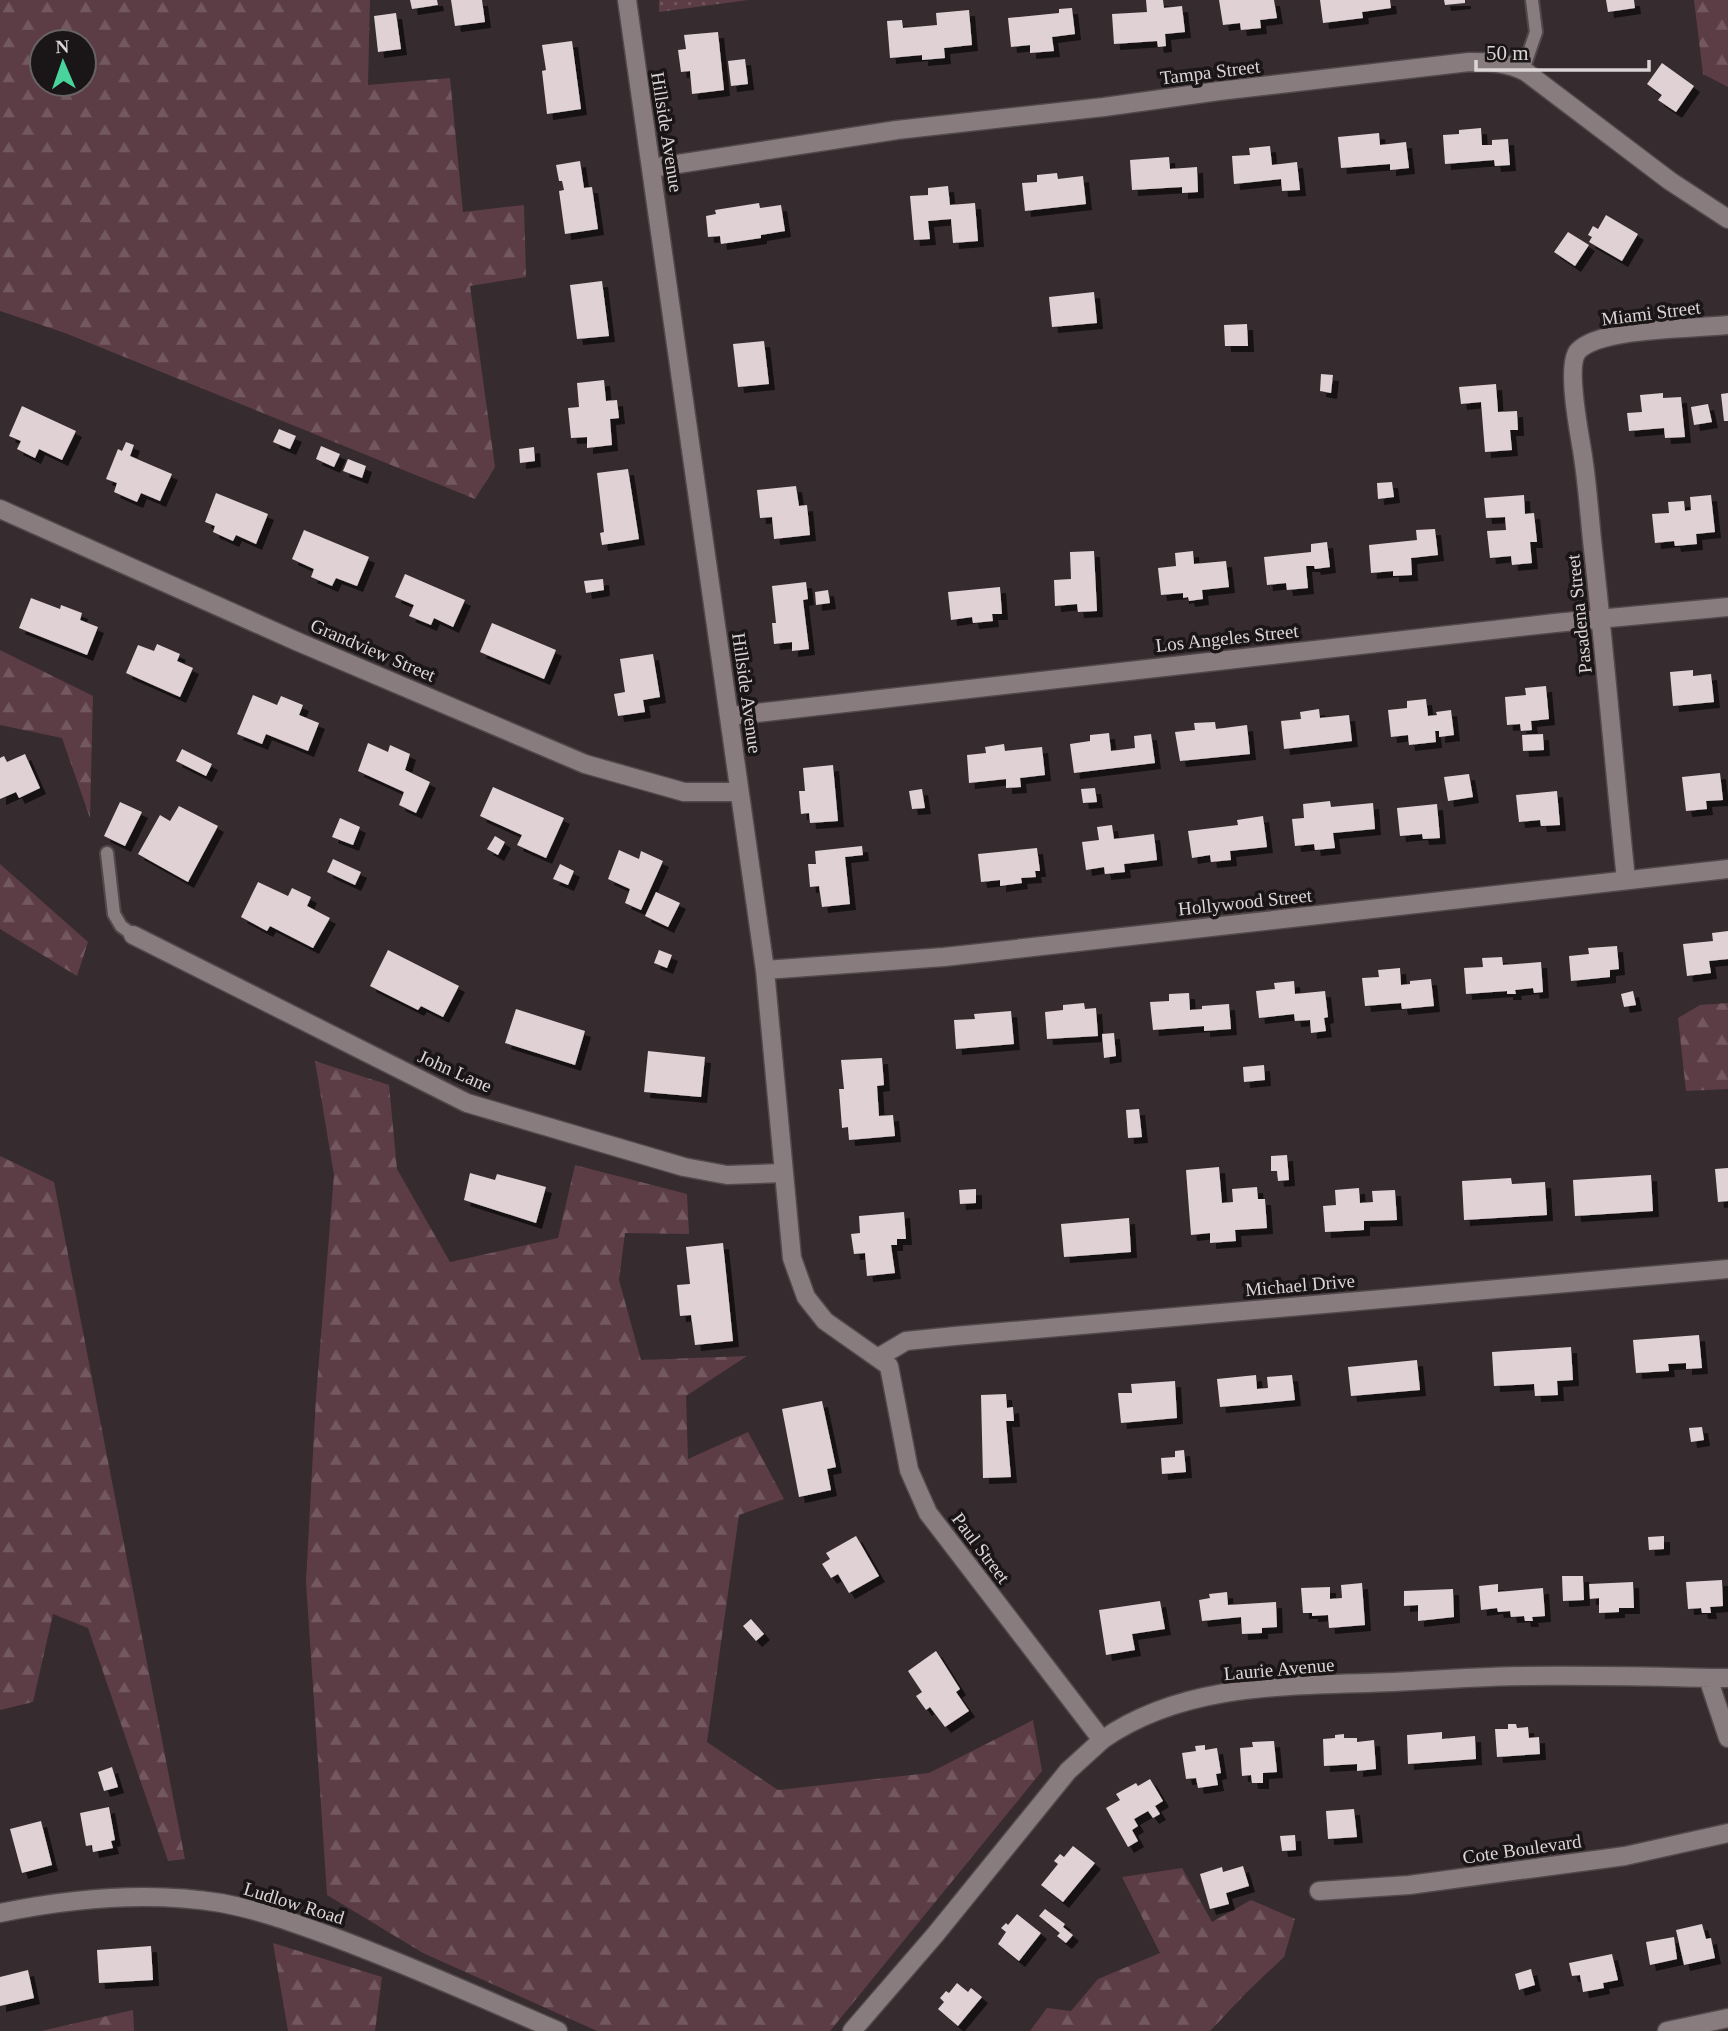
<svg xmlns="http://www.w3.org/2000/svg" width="1728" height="2031" font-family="'Times New Roman',serif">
	<defs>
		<pattern id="grass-dots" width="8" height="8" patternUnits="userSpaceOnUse" patternTransform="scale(1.75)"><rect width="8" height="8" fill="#5c3d46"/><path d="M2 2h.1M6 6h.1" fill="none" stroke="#735860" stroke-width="1.8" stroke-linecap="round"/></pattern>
		<pattern id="forest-firs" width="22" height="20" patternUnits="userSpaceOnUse" patternTransform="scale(1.75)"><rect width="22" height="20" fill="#5c3d46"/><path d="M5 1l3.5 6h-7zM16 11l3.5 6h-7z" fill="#735860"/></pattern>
		<filter id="shadow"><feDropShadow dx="6" dy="6" stdDeviation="0" flood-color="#0009"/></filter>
	</defs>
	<rect width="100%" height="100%" fill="#362b2e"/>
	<path fill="url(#grass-dots)" d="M659,0h89l-89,12z"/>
	<path fill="url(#forest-firs)" fill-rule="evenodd" d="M0,0h370l-2,85 82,-7 13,134 61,-7 2,72 -56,9 25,181 -20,32 -410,-166 -65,-22zM42,42h42v42h-42z
		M1694,0h34v87l-25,-13z
		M0,650l93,46 -3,122 -28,-80 -62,-13z
		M0,864l88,78 -11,34 -77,-47z
		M1728,1003v86l-42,2 -8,-73 22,-13z
		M315,1061l74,24 8,84 53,93 108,-24 17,-73 112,29 2,40 -64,-1 -6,47 22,80 106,-4 -61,40 2,63 60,-27 36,67 -45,16 -32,227 71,48 151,-17 104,-53 9,51 -212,260h-233l-174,-78 -96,-58 -21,-313 10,-185 18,-222z
		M0,1156l54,26 131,677 -17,2 -80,-233 -35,-14 -20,88 -33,8z
		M1182,1868l30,54 39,-22 44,19 -11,38 -37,35 -37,39h-180l17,-23 24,3 27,-32 62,-26 -38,-76z
		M273,1943l109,34 -7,54h-87z
		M133,2010l1,21h-93z"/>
	<path fill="#e0d1d5" filter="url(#shadow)" d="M410,0h27l1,5 -26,4z
		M451,0h31l3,22 -30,4z
		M1146,0h17l1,8 18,-2 3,26 -20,2 1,12 -8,1 -1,-6 -43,3 -2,-30 35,-2z
		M1219,0h55l3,18 -17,2 1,8 -20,2 -1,-7 -17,2z
		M1320,0h70l1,8 -29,4 1,6 -40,5z
		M1444,0h21v3l-20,2z
		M1606,0h28l1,8 -27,4z
		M1072,8l3,26 -23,3 2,14 -24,2v-8l-19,2 -3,-29 51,-5v-4z
		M969,10l3,35 -28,3 1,10 -23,2v-5l-32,3 -3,-37 15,-1 1,8 34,-3 -1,-12z
		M396,13l5,36 -23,3 -4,-36z
		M718,32l6,58 -32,4 -2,-23 -9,1 -3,-22 8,-1 -2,-14z
		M572,41l9,68 -34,5 -5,-43 4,-1 -4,-25z
		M745,59l3,25 -17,2 -3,-25z
		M1662,63l32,23 -18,26 -18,-12 4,-5 -15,-11z
		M1481,128l1,17h10v-5l16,-1 2,26 -15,1 -1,-6 -49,4 -2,-29 16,-1v-4z
		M1379,133l1,12 26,-3 3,26 -19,2v-6l-49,4 -3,-31z
		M1270,146l2,19 25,-3 3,28 -18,1 -1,-12 -47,5 -2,-28 18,-1 -1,-7z
		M1169,157l1,12 27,-2 1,25 -16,1v-6l-50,3 -2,-30z
		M580,161l4,27 8,-1 6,42 -33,5 -6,-43 5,-1 -2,-9h-3l-3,-16z
		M1057,173l1,6 25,-3 3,28 -61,7 -3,-28 15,-1v-7z
		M948,186l2,19 25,-2 3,38 -25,2 -2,-24 -23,2 2,18 -16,1 -4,-44 18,-1v-7z
		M759,203l1,5 21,-3 4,26 -24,4v3l-40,6 -1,-8 -12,1 -2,-21 10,-2 -1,-4z
		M1606,215l32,19 -16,27 -33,-19 3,-5 -4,-2 5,-9 5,3z
		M1568,232l21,13 -14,21 -21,-14z
		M602,281l7,55 -32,3 -7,-54z
		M1094,292l3,31 -45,4 -3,-30z
		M1247,324l1,22h-23l-1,-21z
		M764,341l5,43 -31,3 -5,-43z
		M1321,374l12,1 -2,18 -11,-2z
		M604,380l2,21 11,-1 2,18 -9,1 2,26 -25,3v-11l-16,1 -3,-30 11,-1 -2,-24z
		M1496,384l2,28 19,-1 1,19h-8l2,20 -27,2 -4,-50 -20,2 -2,-17z
		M1663,393v5l18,-1 4,40 -20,1 -1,-10 -35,3 -2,-18 15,-1 -2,-17z
		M1728,393v28h-4l-3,-27z
		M1708,404l4,18 -18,3 -3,-18z
		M22,406l54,25 -14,29 -23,-11 -4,9 -18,-9 4,-8 -12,-5z
		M279,429l17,7 -6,13 -17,-7z
		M126,442l8,3 -4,11 42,18 -12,27 -19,-8 -4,9 -23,-10 3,-9 -11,-4 12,-30 4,2z
		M321,446l19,8 -6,13 -18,-8z
		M534,447l1,14 -15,2 -1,-14z
		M348,459l18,7 -4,12 -19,-7z
		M628,469l11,70 -37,6 -2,-12 4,-1 -7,-59z
		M1392,482l2,15 -16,2 -1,-16z
		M796,486l3,20 8,-1 3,30 -36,4 -2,-22 -12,1 -3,-28z
		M216,493l52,21 -12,30 -20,-9 -3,6 -20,-9 2,-6 -10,-4z
		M1524,495l1,19 9,-1 3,29h-7l2,21 -20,2 -1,-9 -21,2 -3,-27 19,-1 -1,-13 -19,1 -2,-20z
		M1711,495l4,37 -19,2 1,10 -22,2 -1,-5 -19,2 -3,-29 17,-1 -1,-11 16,-1 1,10 6,-1 -1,-13z
		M1435,529l3,26 -27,3 1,17 -19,1v-5l-22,2 -2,-28 48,-5 -1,-10z
		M304,530l65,27 -12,29 -21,-8 -4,8 -21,-9 3,-8 -22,-10z
		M1327,542l3,25 -15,2 -1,-3h-8l2,22 -21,2 -1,-7 -19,2 -3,-28 47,-5v-8z
		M1094,551l3,60 -19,1 -1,-8 -22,2 -1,-26 17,-1 -1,-27z
		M1193,551l1,13 32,-3 3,26 -27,3 1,9 -14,2 -1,-4 -5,1v-5l-22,2 -3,-27 18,-2 -1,-13z
		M405,574l60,26 -12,27 -19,-9 -3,7 -22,-9 5,-11 -19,-8z
		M603,579l1,11 -18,3 -2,-12z
		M806,582l2,17 -5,1 6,49 -17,2v-9l-18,2 -2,-21h4l-4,-37z
		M1000,587l2,27h-10l1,7 -20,2 -1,-6 -21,3 -3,-28z
		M828,590l2,13 -14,2 -1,-13z
		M31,598l29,11 1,-4 21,8 -2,7 18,7 -11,28 -68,-27z
		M492,623l64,27 -12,29 -64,-27z
		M157,644l23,10 -3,7 16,7 -13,29 -54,-24 12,-28 16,6z
		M653,654l7,43 -17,3 2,12 -27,4 -4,-22 11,-2 -5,-33z
		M1693,670v6l18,-2 3,28 -41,4 -3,-34z
		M1546,686l3,33 -18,2 1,9 -11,1 -1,-7 -13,1 -2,-28 21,-2 -1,-7z
		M253,695l24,10 4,-9 22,9 -4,10 20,8 -11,28 -42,-17 -4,10 -25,-10z
		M1426,699l2,17 9,-1 -1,-3 15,-2 3,25 -15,2v-6h-4l1,11 -27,3 -1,-10 -17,2 -3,-27 19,-2v-7z
		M1319,709l1,9 29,-3 3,26 -68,8 -3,-28 20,-2 -1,-7z
		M1215,722l1,7 31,-4 3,29 -70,7 -5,-29 20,-2 -1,-7z
		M1109,733l2,18 24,-3 -1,-12 17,-2 4,29 -81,10 -4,-29 20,-3v-6z
		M1543,734l1,16 -21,1 -1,-16z
		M368,743l20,9 2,-7 20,9 -5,16 25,12 -14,31 -17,-8 5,-13 -46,-21z
		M1004,744l1,7 37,-4 3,28 -25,3 1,9 -15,1v-9l-37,4 -2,-28 19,-2 -1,-6z
		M182,749l30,15 -6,12 -30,-15z
		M25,754l15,34 -21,10 -3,-6 -16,7v-41l4,-2 3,6z
		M833,765l5,56 -28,2 -1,-10 -8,1 -2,-23h6l-2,-23z
		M1720,773l3,27 -17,1 1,8 -21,2 -4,-34z
		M1469,774l4,23 -25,4 -4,-24z
		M493,787l71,31 -18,40 -29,-13 5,-10 -42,-19z
		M1095,788l2,14 -14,1 -2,-14z
		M922,789l3,19 -13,1 -3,-18z
		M1557,791l3,34 -19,1 -1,-6 -21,2 -3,-27z
		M1330,801l1,6 42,-4 2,26 -42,4 2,15 -20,2 -1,-6 -19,2 -3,-27 12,-1 -1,-14z
		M120,802l22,10 -17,34 -21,-10z
		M1437,804l3,34 -17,1 -1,-5 -22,2 -3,-28z
		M179,806l39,20 -30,56 -50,-28 22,-39 10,6z
		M1263,816l4,31 -37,4 1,9 -20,2 -1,-7 -18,3 -4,-27 50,-6 -1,-5z
		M340,818l20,9 -7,18 -21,-8z
		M1112,825l2,14 40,-5 3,26 -33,4 1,8 -20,2 -1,-7 -18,3 -4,-28 17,-2 -2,-13z
		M495,836l10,6 -7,13 -11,-6z
		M862,846l1,9 -18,2 5,47 -28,3 -3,-21 -9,1 -2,-23h8l-1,-13z
		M1037,848l3,23h-5l1,6 -15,1 1,5 -22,3v-6l-19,2 -3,-28z
		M619,850l20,9 2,-8 22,10 -22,49 -16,-7 5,-14 -22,-10z
		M333,859l28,13 -6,13 -28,-13z
		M560,864l14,7 -6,14 -15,-6z
		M258,882l30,14 4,-8 19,9 -4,9 23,12 -17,30 -43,-22 -3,5 -26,-14z
		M656,892l24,11 -12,24 -23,-11z
		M1728,931v28l-19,2 2,12 -24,3 -4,-32 30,-3 -1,-8z
		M1617,946l2,23 -9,1v7l-39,4 -2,-25 20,-2 -1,-6z
		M388,950l71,36 -16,31 -22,-11 -3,4 -48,-24z
		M659,950l13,5 -5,13 -13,-5z
		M1502,957l1,8 38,-3 2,30 -9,1 -1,-5 -18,2 1,4h-9v-3l-41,3 -2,-26 19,-1 -1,-9z
		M1400,968l1,17 9,-1v-3l21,-2 3,27 -32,3 -1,-6 -36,3 -3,-28 17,-1 -1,-7z
		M1294,981l1,13 30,-3 3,26 -4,1 2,13 -15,2 -1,-13 -15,1 -1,-7 -35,4 -3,-27 19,-2 -1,-6z
		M1633,991l3,14 -12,2 -3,-13z
		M1189,993l1,17 12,-1v-3l27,-2 2,25 -27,2v-5l-51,4 -3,-28 19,-1v-7z
		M1084,1003l1,6 11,-1 2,28 -51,3 -2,-27 18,-2v-5z
		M516,1009l69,22 -10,34 -70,-22z
		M1011,1011l3,33 -58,5 -2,-29 21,-1 -1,-5z
		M1114,1033l2,23 -12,2 -2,-24z
		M648,1051l57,6 -4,40 -57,-5z
		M882,1058l2,27 -7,1 2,30 14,-1 2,21 -46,4 -1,-13 -6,1 -3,-39h5l-3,-29z
		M1264,1065l1,15 -21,2 -1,-15z
		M1139,1109l3,28 -14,1 -2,-28z
		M1287,1155l2,25 -11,1 -1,-10h-6v-15z
		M1219,1167l3,36 11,-1 -1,-13 25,-2 1,12h7l2,29 -32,2 1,11 -26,2v-10l-19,2 -5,-65z
		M1728,1168v33l-10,1 -3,-33z
		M470,1173l25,7 2,-6 49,13 -10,36 -72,-23z
		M1651,1175l2,36 -78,5 -2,-36z
		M1511,1178l1,6 33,-2 2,33 -83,5 -2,-39z
		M1359,1188l1,15 13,-1 -1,-11 23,-1 2,30 -33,1v9l-39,2 -2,-26 13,-1 -1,-15z
		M976,1189v14l-16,1 -1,-14z
		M904,1212l2,27h-9v6h-6l4,28 -28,3 -2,-23 -11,1 -3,-20 9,-1 -1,-17z
		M1129,1218l2,34 -67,5 -3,-33z
		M723,1243l10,98 -38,4 -4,-30 -11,1 -3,-31 13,-1 -4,-37z
		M1699,1335l3,33 -16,1v-6l-18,1 1,7 -33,2 -3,-33z
		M1571,1347l2,33 -16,1 1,14 -23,1 -1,-12 -40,2 -2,-34z
		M1417,1360l3,30 -69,6 -3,-29z
		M1256,1375l1,14 11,-1 -1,-11 25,-2 3,25 -75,7 -3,-28z
		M1175,1381l2,37 -56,5 -3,-30h14l-1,-9z
		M1006,1394l1,14 6,-1 1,14h-8l5,56 -28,1 -2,-83z
		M822,1401l14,66 -9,2 4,21 -32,7 -17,-88z
		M1702,1427l2,13 -13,2 -2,-14z
		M1184,1450l2,22 -24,2 -1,-16 14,-1v-6z
		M856,1536l23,40 -30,17 -11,-19 -7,4 -9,-14 8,-5 -4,-6z
		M1664,1536v13l-15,1 -1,-13z
		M1562,1576h21l1,24 -21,1z
		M1722,1580l1,26 -13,1 1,6h-9l-1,-5 -13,1 -2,-27z
		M1633,1582l1,26h-15v4l-20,1v-15l-9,1 -1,-15z
		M1362,1583l3,42 -36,3 -1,-13 -16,1v-3h-9l-2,-25 29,-1v12l12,-1 -1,-13z
		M1498,1584v8l45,-4 2,28 -13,1 1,4h-8l-1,-5 -13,1 -1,-6 -12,1 -1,-4 -16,2 -2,-24z
		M1453,1589l1,28 -36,4v-16l-14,1v-15z
		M1227,1592l1,13 48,-3 1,25 -15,1v5l-20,1 -1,-17 -39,4 -3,-21 11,-2 -1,-4z
		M1160,1601l5,28 -33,5 3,16 -29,5 -7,-45z
		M751,1619l13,15 -8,7 -13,-15z
		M936,1651l24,38 -4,3 13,19 -24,16 -15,-20 -4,3 -10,-14 6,-4 -14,-21z
		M1508,1724h8l1,4 11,-1 1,11 10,-1 1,17 -43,3 -2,-28h13z
		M1442,1732v7l33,-3 1,23 -68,5 -1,-29z
		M1344,1734v4h13v4l17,-2 2,29 -19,2v-7l-33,2 -1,-27 12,-1v-3z
		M1274,1741l3,31 -14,1v10h-11l-1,-8 -9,1 -2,-28 13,-1 -1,-5z
		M1205,1745v5l12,-2 4,25 -5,1 2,11 -20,3 -2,-10 -10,1 -4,-26 14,-2 -1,-5z
		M112,1767l6,20 -14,4 -6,-19z
		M1150,1779l13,22 -8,5 5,8 -7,4 -5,-7 -14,8 4,7 -6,4 6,11 -10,6 -22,-39 14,-8 -4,-6 20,-11 2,3z
		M109,1807l6,33 -4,1 2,7 -20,4 -1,-7 -6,1 -6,-33z
		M1354,1809l3,28 -29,2 -2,-28z
		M41,1821l11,44 -30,8 -12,-44z
		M1295,1835l1,15 -14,1 -2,-15z
		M1073,1846l22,17 -32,39 -22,-17 17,-21 -4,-3 6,-7 4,3z
		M1243,1866l6,20 -23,7 3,11 -19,5 -10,-35 22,-7 1,5z
		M1045,1909l20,15 -2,3 10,8 -7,8 -9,-7 3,-3 -21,-17z
		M1017,1914l24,19 -22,28 -21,-17 8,-12 -5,-4 5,-5 2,2z
		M1702,1924l4,15 5,-1 4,20 -31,7 -8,-35z
		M1674,1937l3,22 -27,6 -4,-23z
		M151,1946l2,34 -54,3 -2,-33z
		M1612,1954l6,26 -15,3 1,5 -21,4 -3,-17 -8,1 -3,-13z
		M1531,1969l4,16 -16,5 -4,-16z
		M28,1970l6,28 -34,8v-29z
		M957,1983l11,9 3,-4 11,9 -24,29 -20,-17 6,-7 -4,-4 6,-7 3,2z"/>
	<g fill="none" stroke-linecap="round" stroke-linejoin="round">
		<defs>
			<path id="service" d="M1523,70l13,-38 -4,-32
				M107,853l7,61 7,12 12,9"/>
			<path id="minor" d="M652,168l245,-38 207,-23 115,-16 250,-29c21,0 38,0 57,10l144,109 58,38
				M0,509l296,132 289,123 99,28h55
				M730,716l825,-93 173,-16
				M1626,879c-12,-113 -21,-226 -34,-339 -3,-30 -5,-60 -10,-90 -3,-18 -16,-85 -4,-99 22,-24 116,-22 150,-26
				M133,935l334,168 217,64 43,8 56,-2
				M879,1357l27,-16 49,-5 773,-67
				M1708,1678l20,60
				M1102,1740c84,-59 193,-54 292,-58 44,-2 88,-6 132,-6 67,-1 135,1 202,2
				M1319,1891l90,-6 216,-29 103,-23
				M1667,2031l61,-13"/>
			<path id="tertiary" d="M627,0l138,970 27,288 14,39 19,24 64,45 20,104 19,43 174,227 -34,31 -133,164 -83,96
				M765,970l179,-13 784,-88
				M0,1913c73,-15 148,-22 221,-10 39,7 76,21 112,34 76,28 151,62 225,94"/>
		</defs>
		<use href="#service" stroke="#52494c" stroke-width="16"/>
		<use href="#minor" stroke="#52494c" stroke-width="21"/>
		<use href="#tertiary" stroke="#52494c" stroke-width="21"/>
		<use href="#service" stroke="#897c7f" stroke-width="12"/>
		<use href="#minor" stroke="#897c7f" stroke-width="18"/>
		<use href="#tertiary" stroke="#897c7f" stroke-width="18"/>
	</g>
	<g text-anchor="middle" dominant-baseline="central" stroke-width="7" stroke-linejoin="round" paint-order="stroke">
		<g font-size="19" fill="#dcd5d6" stroke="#1a1516">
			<text transform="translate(1210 72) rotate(-7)">Tampa Street</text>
			<text transform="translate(667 132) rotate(81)">Hillside Avenue</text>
			<text transform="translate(1651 313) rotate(-7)">Miami Street</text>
			<text transform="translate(1579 614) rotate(-96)">Pasadena Street</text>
			<text transform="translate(1227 638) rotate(-6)">Los Angeles Street</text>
			<text transform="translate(373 650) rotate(23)">Grandview Street</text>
			<text transform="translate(747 693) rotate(82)">Hillside Avenue</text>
			<text transform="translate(1245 902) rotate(-6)">Hollywood Street</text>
			<text transform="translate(455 1071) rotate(24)">John Lane</text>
			<text transform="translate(1300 1285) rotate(-5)">Michael Drive</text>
			<text transform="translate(981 1548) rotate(53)">Paul Street</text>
			<text transform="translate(1279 1669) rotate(-5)">Laurie Avenue</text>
			<text transform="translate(1522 1849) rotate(-8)">Cote Boulevard</text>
			<text transform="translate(294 1903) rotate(17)">Ludlow Road</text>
		</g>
	</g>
	<g transform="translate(63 63) rotate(358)"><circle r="33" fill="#1a1516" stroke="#686263" stroke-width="2"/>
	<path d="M0-5L12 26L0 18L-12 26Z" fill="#49d49d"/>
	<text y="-10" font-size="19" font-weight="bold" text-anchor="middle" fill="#dcd5d6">N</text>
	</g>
	<path d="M1476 60v10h173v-10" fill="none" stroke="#dcd5d6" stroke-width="3.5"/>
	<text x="1486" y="60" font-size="21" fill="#dcd5d6" stroke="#1a1516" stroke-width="5" paint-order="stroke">50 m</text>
</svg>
